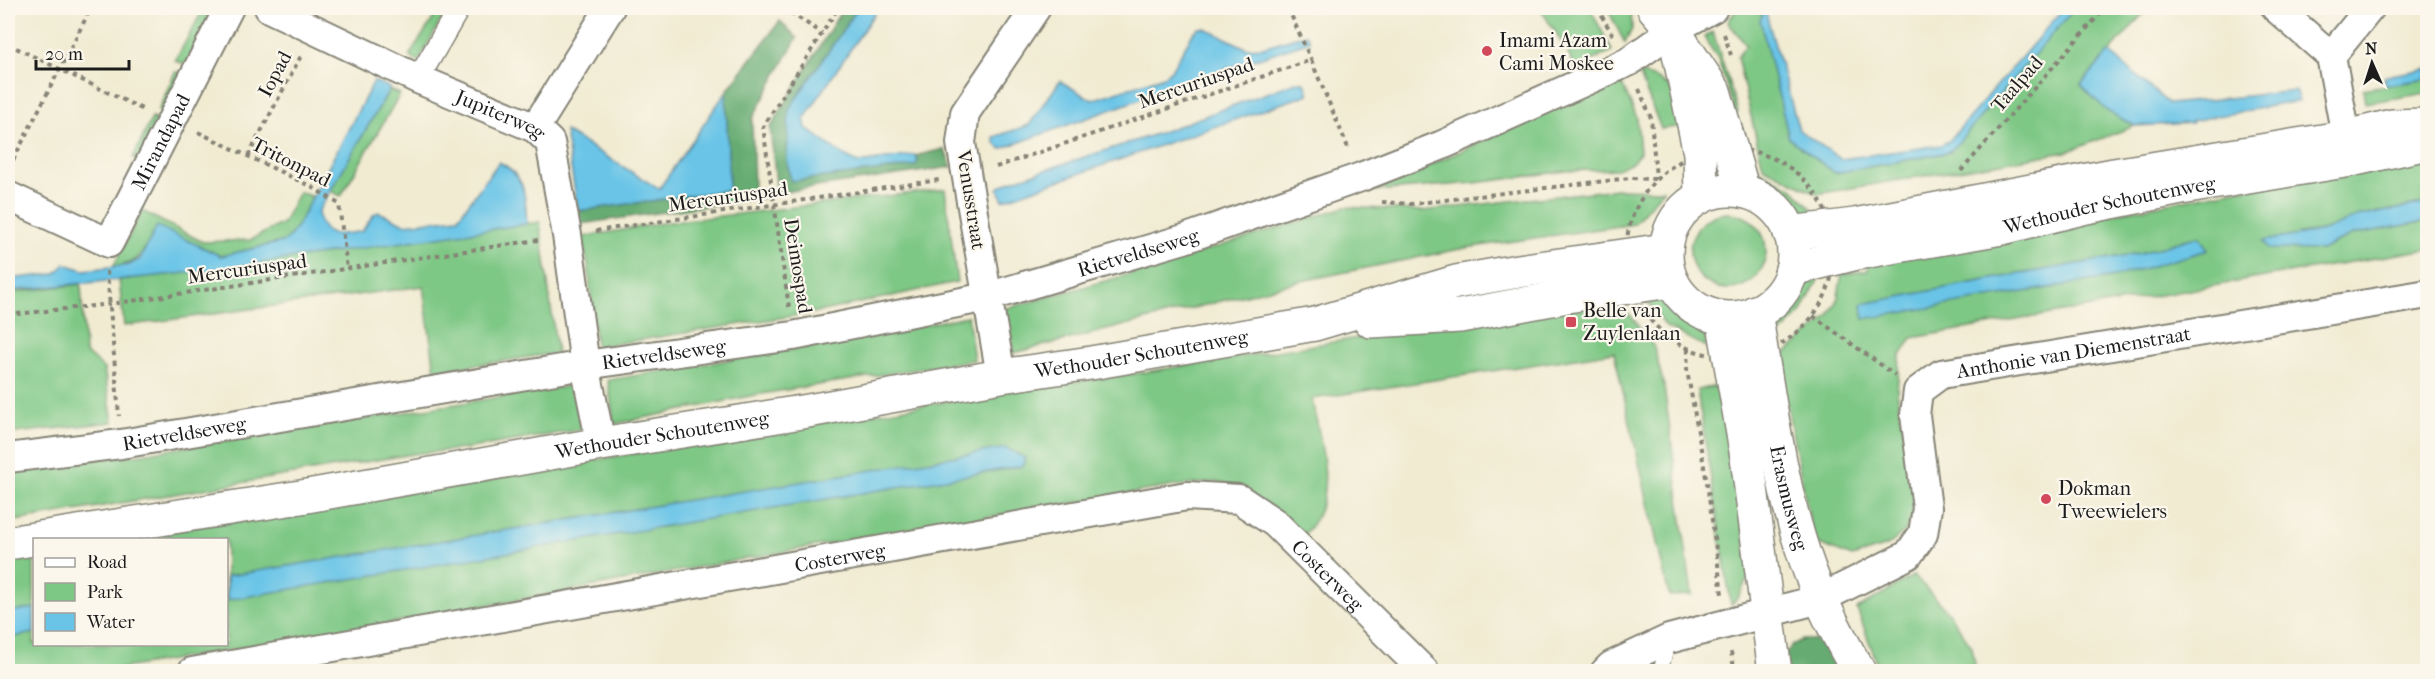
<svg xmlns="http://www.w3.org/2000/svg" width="2435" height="679" font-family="'IM FELL French Canon',serif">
	<rect width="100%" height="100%" fill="#fbf7ec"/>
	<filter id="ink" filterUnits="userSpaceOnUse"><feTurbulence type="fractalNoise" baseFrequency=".0167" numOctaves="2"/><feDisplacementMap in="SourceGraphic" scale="12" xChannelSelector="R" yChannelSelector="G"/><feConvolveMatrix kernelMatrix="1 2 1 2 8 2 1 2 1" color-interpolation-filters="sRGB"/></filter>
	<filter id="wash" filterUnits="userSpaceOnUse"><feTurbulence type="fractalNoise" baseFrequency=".008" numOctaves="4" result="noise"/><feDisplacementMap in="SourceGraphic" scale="24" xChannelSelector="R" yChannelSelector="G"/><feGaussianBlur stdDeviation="1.35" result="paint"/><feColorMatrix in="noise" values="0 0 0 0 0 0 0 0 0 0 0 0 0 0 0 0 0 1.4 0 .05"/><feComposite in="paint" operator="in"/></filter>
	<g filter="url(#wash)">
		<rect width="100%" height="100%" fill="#f1ebd2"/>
		<path fill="#7ec885" stroke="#4d7250" stroke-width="1.5" fill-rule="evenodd" d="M204,8h12l-30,56 -11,-3z
			M1540,8h50l22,43 -37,18 -8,-18z
			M1607,8l24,1 1,20 -7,14z
			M1737,8h29l-5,5 28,125 46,35 115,-21 115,-144h83l-67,77 26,26 28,15 -69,26 -249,42 -54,-27 -26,-110 9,-12 -18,-23z
			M438,11l6,4 -26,47 -9,-6z
			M1713,32l25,80 -3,2 -17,-55 -14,-22z
			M175,72l9,1 -19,42 -7,-4z
			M1639,73c37,9 35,20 44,53l-22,3z
			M1619,78l18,40 3,34 -7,10 -16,7 -50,2 -92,12 -101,8z
			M2427,79v14l-62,10 -2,-14z
			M389,90l11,4 -59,102 -11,-5z
			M152,118l8,4 -20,38 -7,-2z
			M2427,153v50l-70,14 -34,14 -24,3 22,16 31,-15 75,-14v28l-515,89 -12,19 -3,34 17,104 -1,17 -8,20 -18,14 -35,11 -38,-15 -36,-182 51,-44 8,-15 5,-27 25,-3 2,-10zM2199,236l-85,41 -250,41 -1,-14 129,-25 153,-27z
			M1747,164l46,25 21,22 -14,3 -20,-25 -29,-14z
			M945,189l12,93 -139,30 -222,35 -8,-82 -6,-28 80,-14z
			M1617,189l46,1 -29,34 -169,24 -164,33 -287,72 -10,-44 137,-38 204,-64 77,4z
			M299,192l14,5 -16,29 -11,15 -65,15 -64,-29c-15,24 -12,35 -44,40l29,-56 61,31 47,-2 33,-17z
			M1690 251a38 38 0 1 1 76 0a38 38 0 1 1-76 0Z
			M540,222l17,131 -122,18 -12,-85 -299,40 -5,-46z
			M1808,272h14l-21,41 -24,24 -3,-20 28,-28z
			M81,284l4,68 19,17 9,53 -105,12v-141z
			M1657,294l48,40 1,13 -40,-20 -21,-29z
			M1603,299l28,17 23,31 10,39 28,209 -23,1 -55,-244 -302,47c7,38 23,85 3,121 -4,7 -10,13 -14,19l-57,-52 -29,-5 -41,4 -369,62 -448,81 -257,43 -92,-1v-115l26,-3v91h192v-104l-105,-1 917,-153 82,-10z
			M968,316l6,44 -219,35 -141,29 -6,-44 216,-36z
			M575,385l9,44 -119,20 -52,5 -405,68v-53l127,-14z
			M1722,385l28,188 -11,23 -8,9 -34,-215z
			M1914,575l37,41 21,31 4,24h-96l-23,-62z"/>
		<path fill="#66ac72" stroke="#416447" stroke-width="1.5" d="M843,8h15l-69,101 -1,56 130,-4 -3,-5 29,-7 8,18 -175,26 -7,-65z
			M780,21l17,17 -45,81 2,70 8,9 -181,26 -3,-13 151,-21 -3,-98z
			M1802,640h14l29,31h-56l-4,-16 7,-10z"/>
		<path fill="#69c4e7" stroke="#427082" stroke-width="1.5" d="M858,8h20l-74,111 2,9 38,28 14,7 57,-8 3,6 -3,5 -124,15 -4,-20 2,-52z
			M1766,8h4l-3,4v5l32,113 42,29 100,-14 8,-4 115,-133h11l-125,144 -115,21 -46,-35 -29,-118z
			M1199,28h6l41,20 17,-1 43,-13 4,7 -108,36 -201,72 -6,-6 -1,-6 35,-12 31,-44 32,19 72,-24 7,-6 23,-38z
			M2109,52l60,52 126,-13 4,10 -108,20 1,2 -57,3 -28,-15 -26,-26z
			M2427,69v10l-40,6 -4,-3 2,-6z
			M374,81l15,6v3l-71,122c4,29 22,23 44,19l12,-17 5,-2 26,12 53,-6 41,-56c28,14 26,34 28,62l-321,47 -198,20v-12l47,-5 10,-10 19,6 45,-5 11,-6 17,-33 64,30 65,-15 11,-15z
			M1296,82h9l4,12 -306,106 -5,-12 10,-6 151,-49z
			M726,92l3,98 -151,21 -13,-80 94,58z
			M2427,203v18l-75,14 -31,15 -53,-1 -5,-8 60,-10 34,-14z
			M2199,236l9,14 -94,27 -250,42 -2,-15 130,-25 153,-27z
			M1006,448l19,10 -2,8 -796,134v-24z
			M34,608v25l-26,5v-26z"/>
	</g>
	<g filter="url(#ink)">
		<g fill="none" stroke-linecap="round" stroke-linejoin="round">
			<defs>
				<path id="service" d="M1660,672l9,-31"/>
				<path id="pedestrian" d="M418,79l41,-71"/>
				<g id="minor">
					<path id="s1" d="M269,8l149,71 117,49 15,14 17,93 18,130 16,79"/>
					<path d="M2276,8l55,48"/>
					<path d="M535,128l75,-120"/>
					<path d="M2350,158l-19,-102 39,-48"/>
					<path id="s2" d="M8,196l101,47 120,-235"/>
					<path d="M1001,376l-40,-233 4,-30 71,-105"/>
					<path id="s3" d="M8,458l113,-14 464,-79 208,-29 194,-39 197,-58 177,-62 79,-31 188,-84 45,-32 40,-22"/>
					<path id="s4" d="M192,672l995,-176 52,3 36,24 150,149"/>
					<path id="s5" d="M1605,672l6,-6 58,-27 151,-40 88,-44 15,-21 4,-26 -12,-93 3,-24 23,-17 487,-80"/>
				</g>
				<g id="tertiary">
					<path d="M1654,8l19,22 41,61 29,100"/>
					<path d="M1678,49l22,104 1,43"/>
					<circle cx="1730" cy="254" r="64"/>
					<path d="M1790,233l65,-8 259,-50 233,-38 45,-11 36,-1"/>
					<path id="s6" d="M1792,269l65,-16 145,-25 84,-21 95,-19 170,-28 77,-17"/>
					<path id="s7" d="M1755,312c18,108 29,222 82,320 7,13 14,28 23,40"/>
					<path d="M1723,318l24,139 28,215"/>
					<path d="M1371,321l89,-5 107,-20 104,-15"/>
					<path id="s8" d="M8,543l299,-47 294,-52 207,-33 193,-35 90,-13 224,-39 141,-42 62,-11 147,-21"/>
				</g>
			</defs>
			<use href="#service" stroke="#868477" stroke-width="16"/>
			<use href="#pedestrian" stroke="#868477" stroke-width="24"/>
			<use href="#minor" stroke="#868477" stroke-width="32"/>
			<use href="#tertiary" stroke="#868477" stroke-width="36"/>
			<path stroke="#868477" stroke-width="4" stroke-dasharray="4.5 4.5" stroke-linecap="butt" d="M783,8l39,25
				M1258,8l2,5 15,-5
				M1288,8l23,52
				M1597,8l17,29
				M1724,34l7,21
				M8,44l136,66
				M1639,89l12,29 5,60
				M198,132l114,55 27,17 8,65
				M1626 253a104 104 0 1 1 208 0a104 104 0 1 1-208 0Z
				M248,156l54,-102
				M996,167l315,-107 38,90
				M9,168l82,-160
				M1961,171l144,-163
				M1382,202l29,2 219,-26 25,1
				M596,231l343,-51
				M107,271l12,145
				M789,307l-26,-180 75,-119
				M8,315l103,-11 427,-64
				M1813,316l82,59
				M1688,349l-1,21 20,113 15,111
				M1731,652l4,20"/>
			<use href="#service" stroke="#fff" stroke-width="14"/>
			<use href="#pedestrian" stroke="#fff" stroke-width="21"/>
			<use href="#minor" stroke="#fff" stroke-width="28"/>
			<use href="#tertiary" stroke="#fff" stroke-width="33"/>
		</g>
	</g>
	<g fill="#d1495b" stroke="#fbf7ec" stroke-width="2">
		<circle cx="1487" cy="51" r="6"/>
		<rect x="1565" y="316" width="12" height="12" rx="3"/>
		<circle cx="2046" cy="499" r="6"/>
	</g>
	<g text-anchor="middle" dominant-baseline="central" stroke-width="4.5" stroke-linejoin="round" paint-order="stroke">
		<g font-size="20" fill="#1c1c1c" stroke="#fbf7ec" text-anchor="start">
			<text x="1499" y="40">Imami Azam<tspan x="1499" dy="23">Cami Moskee</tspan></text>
			<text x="1583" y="310">Belle van<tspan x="1583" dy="23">Zuylenlaan</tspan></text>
			<text x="2058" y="488">Dokman<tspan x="2058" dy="23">Tweewielers</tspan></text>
		</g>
		<g font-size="20" fill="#1c1c1c" stroke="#fbf7ec">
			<text transform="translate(275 74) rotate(-62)">Iopad</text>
			<text transform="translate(1196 83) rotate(-19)">Mercuriuspad</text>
			<text transform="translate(2017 84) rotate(-49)">Taalpad</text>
			<text stroke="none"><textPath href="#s1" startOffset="255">Jupiterweg</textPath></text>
			<text stroke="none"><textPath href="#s2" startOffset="225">Mirandapad</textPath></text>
			<text transform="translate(291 162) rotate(27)">Tritonpad</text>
			<text transform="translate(728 197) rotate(-8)">Mercuriuspad</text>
			<text transform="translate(971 200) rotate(81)">Venusstraat</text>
			<text stroke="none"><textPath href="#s6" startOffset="324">Wethouder Schoutenweg</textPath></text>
			<text stroke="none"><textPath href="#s3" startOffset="1150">Rietveldseweg</textPath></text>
			<text transform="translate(798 266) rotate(81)">Deimospad</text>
			<text transform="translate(247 269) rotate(-8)">Mercuriuspad</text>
			<text stroke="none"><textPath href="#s5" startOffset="660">Anthonie van Diemenstraat</textPath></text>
			<text stroke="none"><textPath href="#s3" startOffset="664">Rietveldseweg</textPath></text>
			<text stroke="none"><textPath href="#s8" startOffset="1149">Wethouder Schoutenweg</textPath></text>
			<text stroke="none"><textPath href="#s3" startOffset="178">Rietveldseweg</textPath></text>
			<text stroke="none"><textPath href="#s8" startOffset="663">Wethouder Schoutenweg</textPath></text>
			<text stroke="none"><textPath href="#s7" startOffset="189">Erasmusweg</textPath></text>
			<text stroke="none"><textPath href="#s4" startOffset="658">Costerweg</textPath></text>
			<text stroke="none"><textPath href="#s4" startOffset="1180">Costerweg</textPath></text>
		</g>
	</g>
	<rect width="2435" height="679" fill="none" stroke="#fbf7ec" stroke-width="30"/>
	<rect x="33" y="538" width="195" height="108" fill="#fbf7ec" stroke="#a29f99" stroke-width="1.5"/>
	<rect x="45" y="558" width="30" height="9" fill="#ffffff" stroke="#a29f99" stroke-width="1.5"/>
	<text x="87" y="568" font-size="18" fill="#1c1c1c">Road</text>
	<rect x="45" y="583" width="30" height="18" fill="#7ec885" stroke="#a29f99" stroke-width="1.5"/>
	<text x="87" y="598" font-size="18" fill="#1c1c1c">Park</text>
	<rect x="45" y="613" width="30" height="18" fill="#69c4e7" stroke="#a29f99" stroke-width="1.5"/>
	<text x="87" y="628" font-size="18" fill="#1c1c1c">Water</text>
	<g transform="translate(2372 63) rotate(357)" stroke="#fbf7ec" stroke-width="4.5" paint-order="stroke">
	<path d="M0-4.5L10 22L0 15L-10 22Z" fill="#1c1c1c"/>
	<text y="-9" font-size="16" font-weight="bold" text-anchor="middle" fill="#1c1c1c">N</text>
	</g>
	<path d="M36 60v9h93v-9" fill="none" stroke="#1c1c1c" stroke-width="3"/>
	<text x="45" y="60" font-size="18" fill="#1c1c1c" stroke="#fbf7ec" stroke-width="4.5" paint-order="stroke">20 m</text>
</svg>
